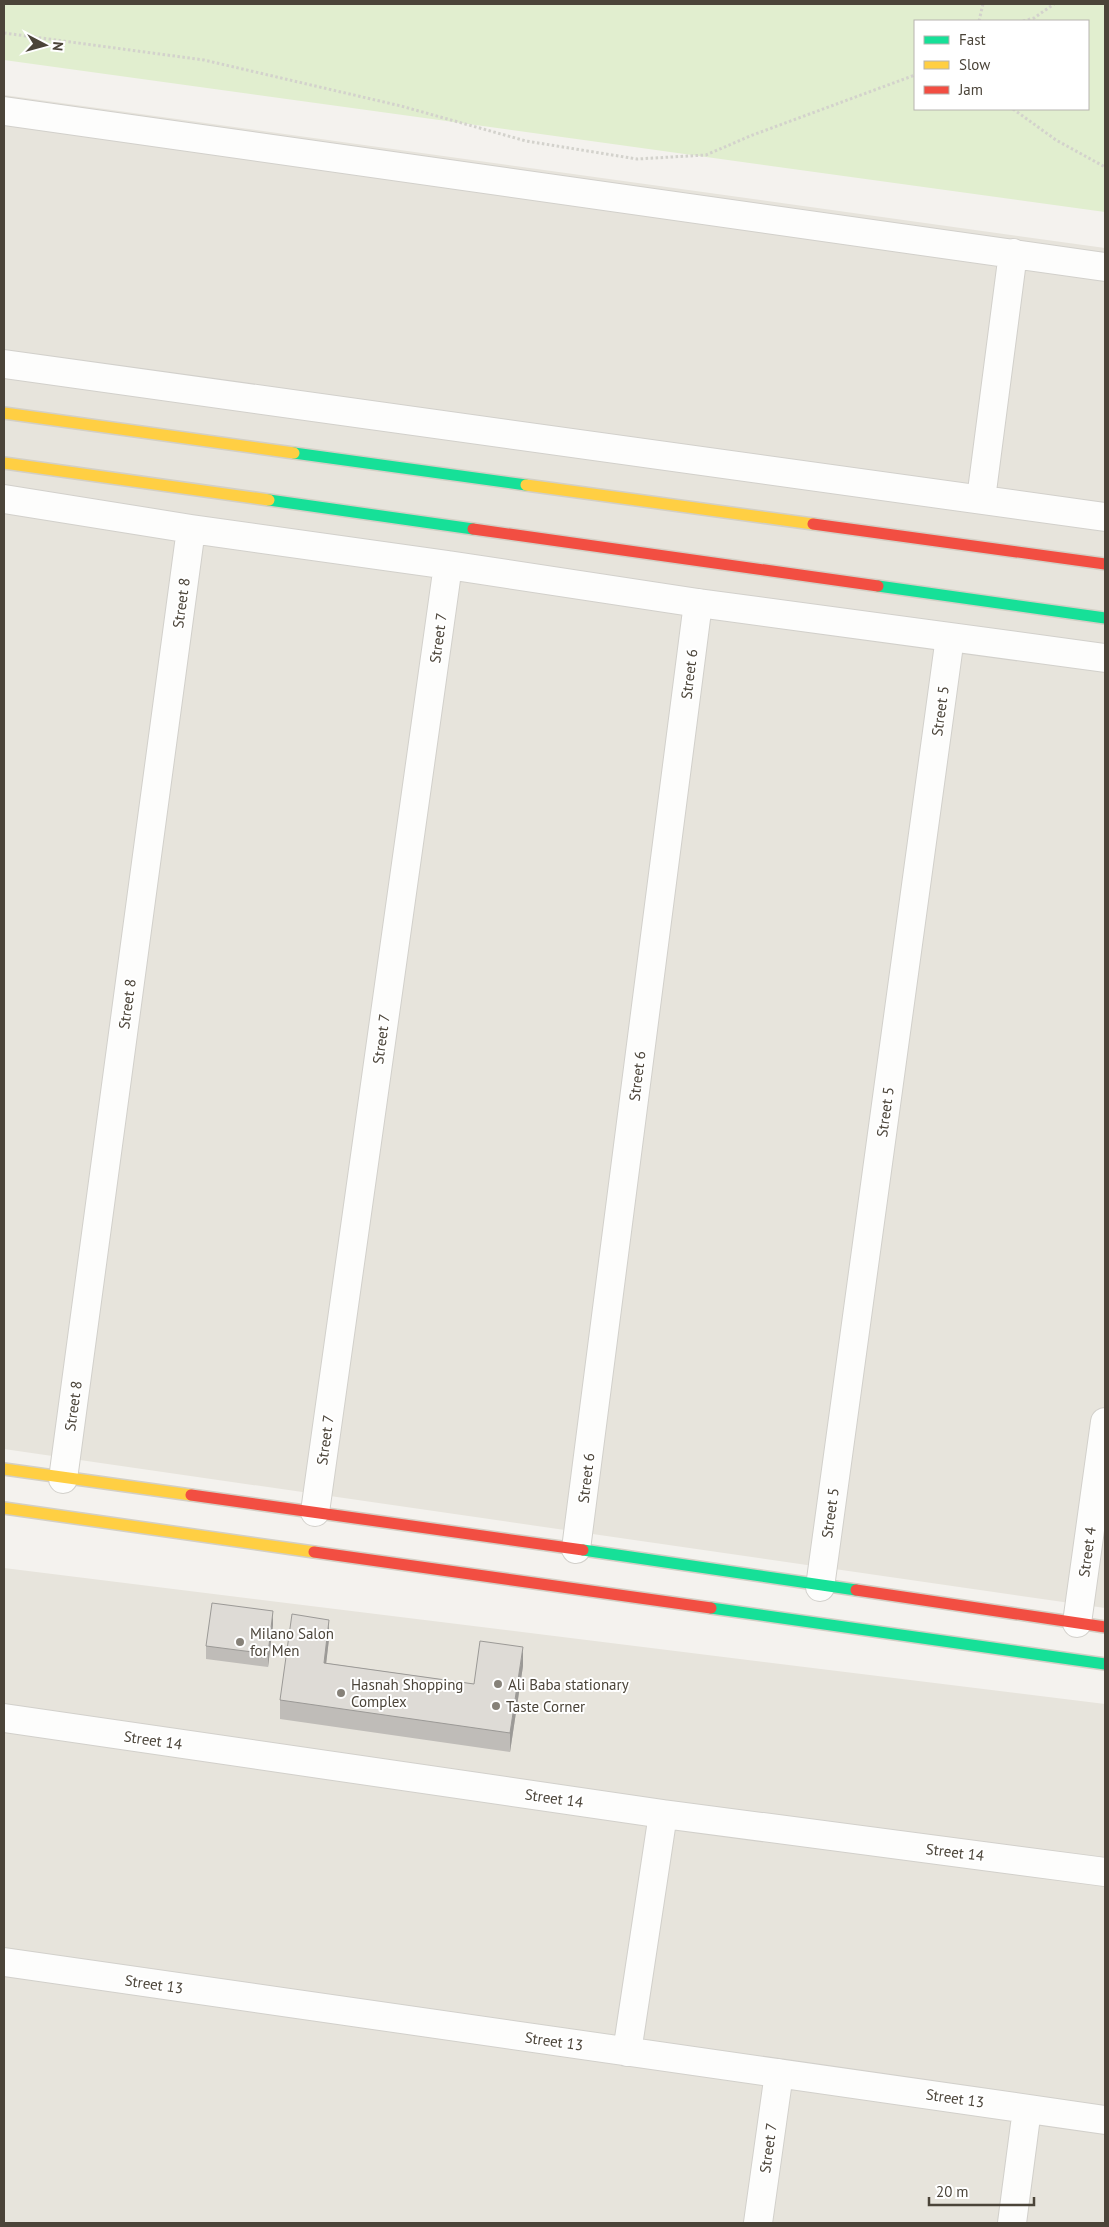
<svg xmlns="http://www.w3.org/2000/svg" width="1109" height="2227" font-family="'PT Sans',sans-serif">
	<rect width="100%" height="100%" fill="#f4f2ee"/>
	<path fill="#e7e4dc" d="M4,95l1101,153v1360l-1101,-159z
		M4,1568l1101,136v519h-1101z"/>
	<path fill="#e1eecf" fill-rule="evenodd" d="M4,4h1101v208l-1101,-152zM915,21h173v88h-173z"/>
	<g fill="none" stroke-linecap="round" stroke-linejoin="round">
		<defs>
			<path id="street" d="M4,111l1101,156
				M4,364l1101,153
				M4,499l187,30 257,36 250,38 407,55
				M981,499l32,-246
				M63,1479l128,-950
				M315,1512l133,-947
				M576,1549l122,-946
				M820,1587l130,-950
				M1077,1623l28,-201
				M4,1718l659,96 442,58
				M4,1962l1101,158
				M627,2052l36,-238
				M758,2223l21,-150
				M1012,2223l15,-114"/>
			<path id="fast" d="M294,453l232,32
				M269,500l204,29
				M878,586l227,32
				M583,1550l273,40
				M711,1608l394,56"/>
			<path id="slow" d="M4,413l290,40
				M4,463l265,37
				M526,485l287,39
				M4,1469l187,26
				M4,1508l310,44"/>
			<path id="jam" d="M813,524l292,40
				M473,529l405,57
				M191,1495l392,55
				M314,1552l397,56
				M856,1590l249,37"/>
		</defs>
		<use href="#street" stroke="#d2d0cb" stroke-width="30"/>
		<use href="#fast" stroke="#d3cfc5" stroke-width="14"/>
		<use href="#slow" stroke="#d3cfc5" stroke-width="14"/>
		<use href="#jam" stroke="#d3cfc5" stroke-width="14"/>
		<path stroke="#d3d2cc" stroke-width="3" stroke-dasharray="2.5 2.5" stroke-linecap="butt" d="M979,21l4,-17
			M1023,21l11,-3 20,-14
			M4,33l200,27 197,46 125,35 111,18 69,-4 44,-19 165,-61
			M1013,109l43,31 49,27"/>
		<use href="#street" stroke="#fdfdfc" stroke-width="28"/>
		<use href="#fast" stroke="#16e098" stroke-width="11"/>
		<use href="#slow" stroke="#ffcf43" stroke-width="11"/>
		<use href="#jam" stroke="#f24e42" stroke-width="11"/>
	</g>
	<path fill="#bfbcb8" d="M273,1625l-5,42 -62,-8v-13z
		M329,1639l-3,24 148,21 49,-18 -13,86 -230,-33v-19z"/>
	<path fill="#9b9996" d="M273,1611v14l-5,42v-13z
		M329,1620v19l-5,43v-19z
		M523,1647v19l-13,86v-19z"/>
	<path fill="#dedbd6" stroke="#9b9996" d="M212,1603l61,8 -5,43 -62,-8z
		M292,1614l37,6 -5,43 150,21 6,-43 43,6 -13,86 -230,-33z"/>
	<g fill="#868178" stroke="#fff" stroke-width="2">
		<circle cx="240" cy="1642" r="5"/>
		<circle cx="498" cy="1684" r="5"/>
		<circle cx="341" cy="1693" r="5"/>
		<circle cx="496" cy="1706" r="5"/>
	</g>
	<g text-anchor="middle" dominant-baseline="central" stroke-width="4" stroke-linejoin="round" paint-order="stroke">
		<g font-size="15" fill="#4b4439" stroke="#fff">
			<text transform="translate(181 603) rotate(-82)">Street 8</text>
			<text transform="translate(438 638) rotate(-82)">Street 7</text>
			<text transform="translate(689 674) rotate(-83)">Street 6</text>
			<text transform="translate(940 711) rotate(-82)">Street 5</text>
			<text transform="translate(127 1004) rotate(-82)">Street 8</text>
			<text transform="translate(381 1039) rotate(-82)">Street 7</text>
			<text transform="translate(637 1076) rotate(-83)">Street 6</text>
			<text transform="translate(885 1112) rotate(-82)">Street 5</text>
			<text transform="translate(73 1406) rotate(-82)">Street 8</text>
			<text transform="translate(325 1440) rotate(-82)">Street 7</text>
			<text transform="translate(586 1478) rotate(-83)">Street 6</text>
			<text transform="translate(830 1513) rotate(-82)">Street 5</text>
			<text transform="translate(1087 1552) rotate(-82)">Street 4</text>
			<text transform="translate(153 1740) rotate(8)">Street 14</text>
			<text transform="translate(554 1798) rotate(8)">Street 14</text>
			<text transform="translate(955 1852) rotate(7)">Street 14</text>
			<text transform="translate(154 1984) rotate(8)">Street 13</text>
			<text transform="translate(554 2041) rotate(8)">Street 13</text>
			<text transform="translate(955 2098) rotate(8)">Street 13</text>
			<text transform="translate(768 2148) rotate(-82)">Street 7</text>
		</g>
		<g font-size="15" fill="#4b4439" stroke="#fff" text-anchor="start">
			<text x="250" y="1633">Milano Salon<tspan x="250" dy="17">for Men</tspan></text>
			<text x="351" y="1684">Hasnah Shopping<tspan x="351" dy="17">Complex</tspan></text>
			<text x="508" y="1684">Ali Baba stationary</text>
			<text x="506" y="1706">Taste Corner</text>
		</g>
	</g>
	<rect width="1109" height="2227" fill="none" stroke="#4b4439" stroke-width="10"/>
	<rect x="914" y="20" width="175" height="90" fill="#ffffff" stroke="#b7b4b0"/>
	<rect x="924" y="36" width="25" height="8" fill="#16e098" stroke="#b7b4b0"/>
	<text x="959" y="45" font-size="15" fill="#4b4439">Fast</text>
	<rect x="924" y="61" width="25" height="8" fill="#ffcf43" stroke="#b7b4b0"/>
	<text x="959" y="70" font-size="15" fill="#4b4439">Slow</text>
	<rect x="924" y="86" width="25" height="8" fill="#f24e42" stroke="#b7b4b0"/>
	<text x="959" y="95" font-size="15" fill="#4b4439">Jam</text>
	<g transform="translate(45 45) rotate(96)" stroke="#ffffff" stroke-width="4" paint-order="stroke">
	<path d="M0-4L9 19L0 12L-9 19Z" fill="#4b4439"/>
	<text y="-8" font-size="14" font-weight="bold" text-anchor="middle" fill="#4b4439">N</text>
	</g>
	<path d="M929 2197v8h105v-8" fill="none" stroke="#4b4439" stroke-width="2.5"/>
	<text x="936" y="2197" font-size="15" fill="#4b4439" stroke="#ffffff" stroke-width="4" paint-order="stroke">20 m</text>
</svg>
